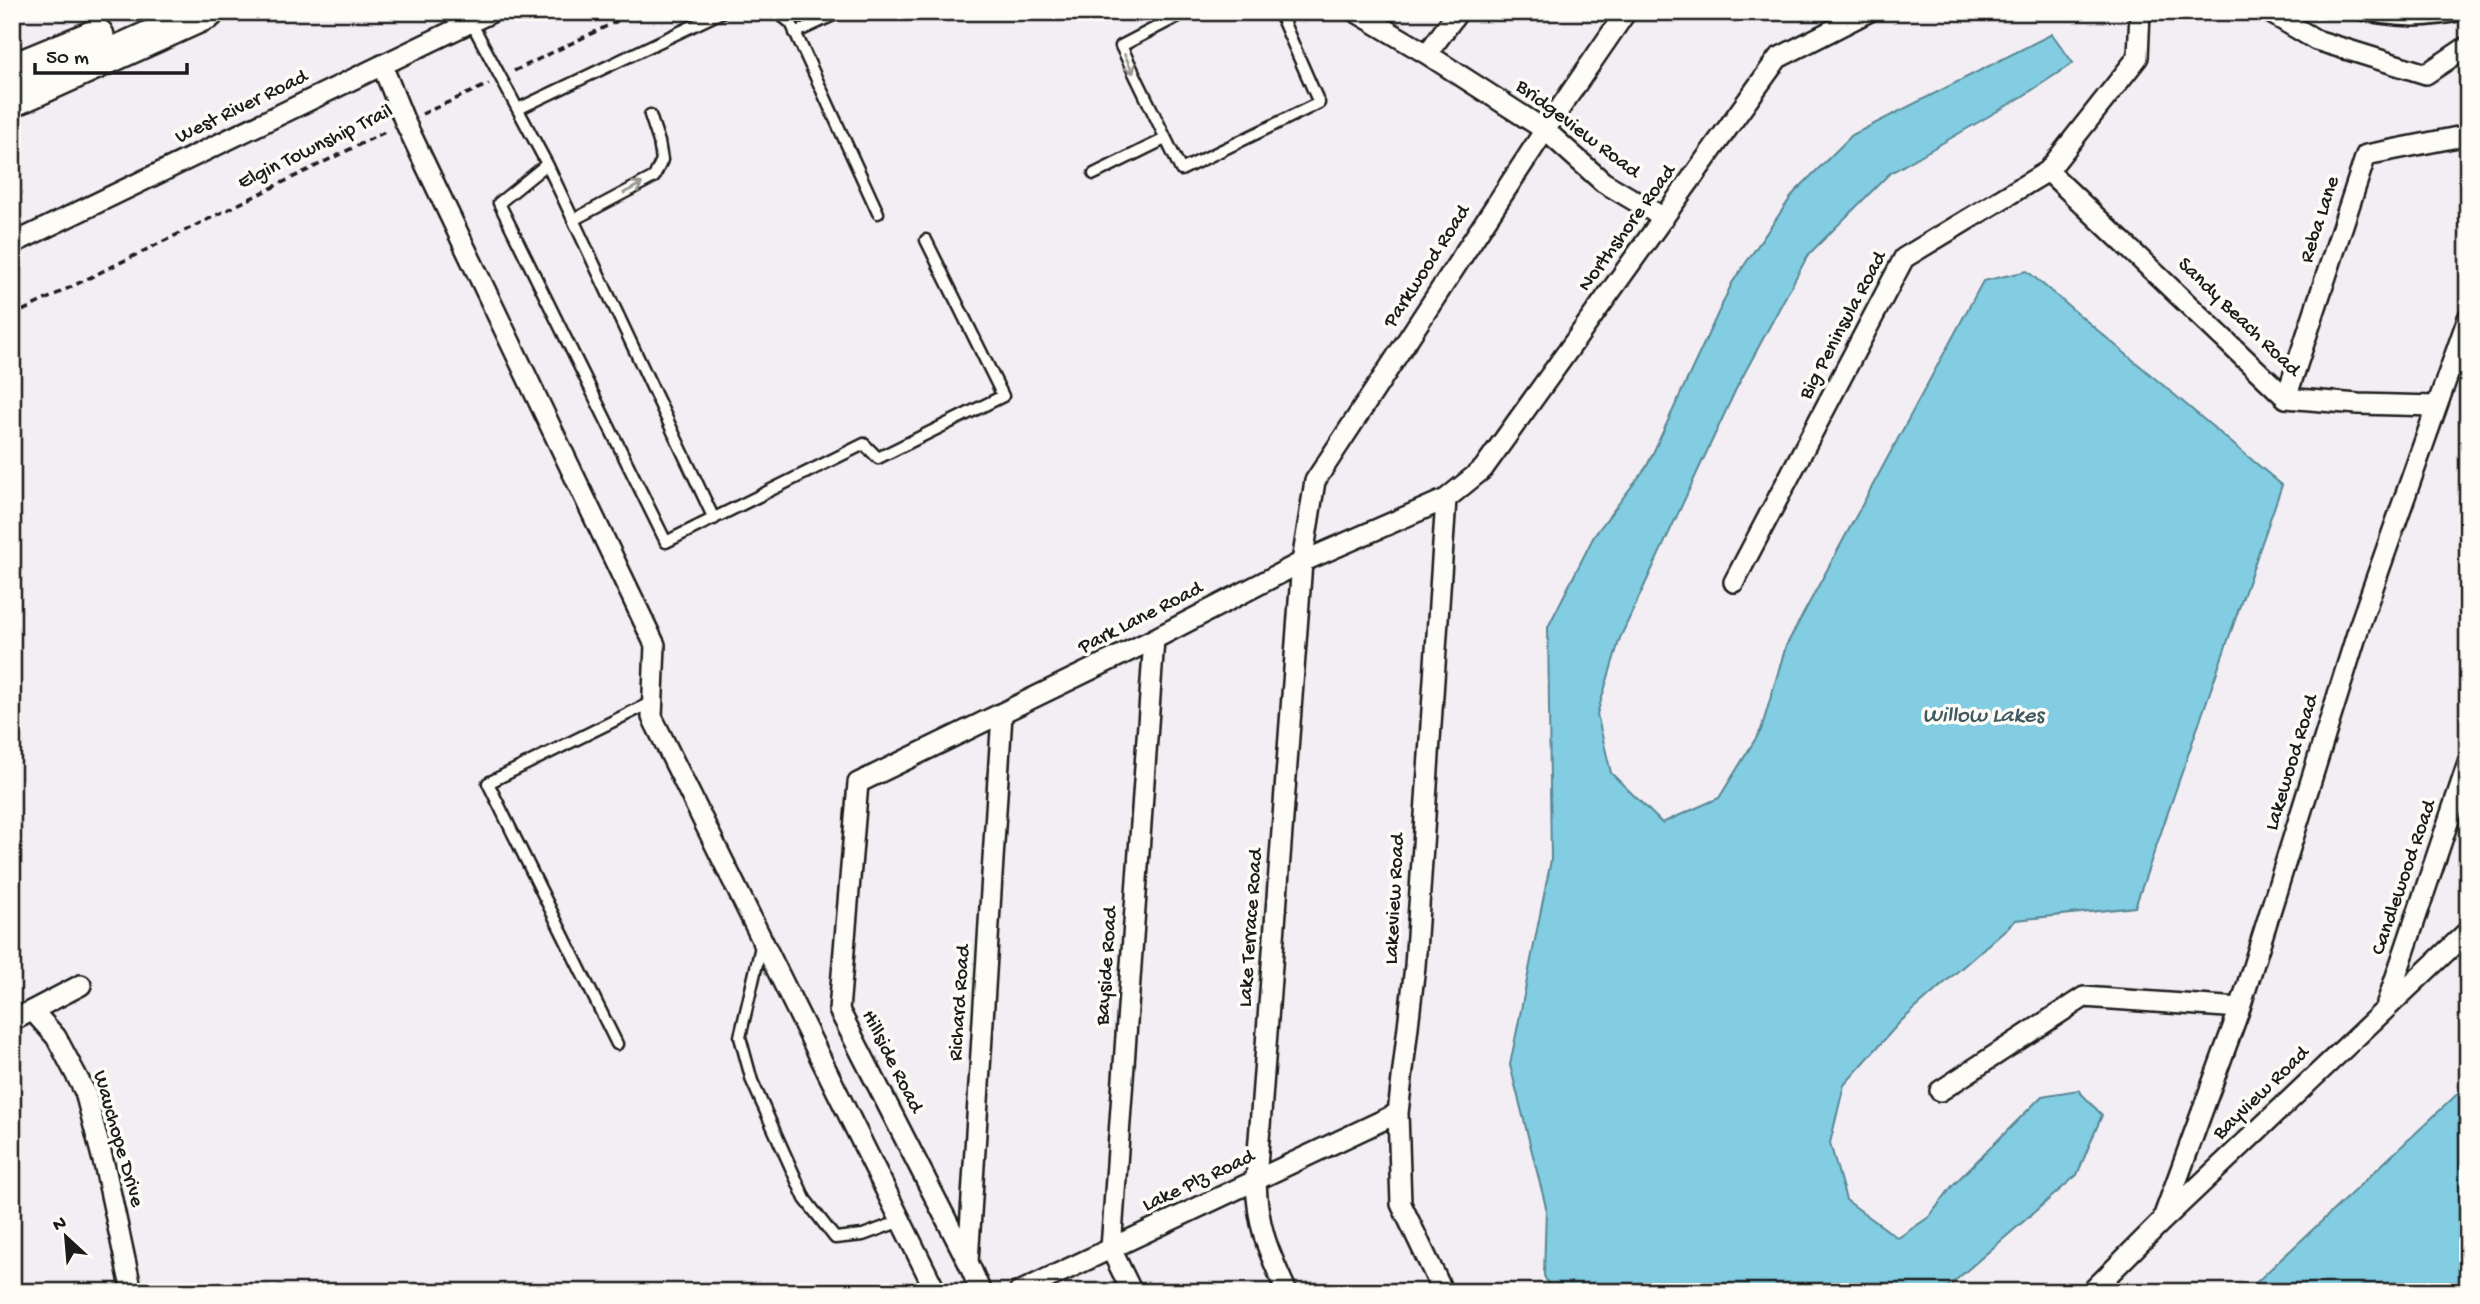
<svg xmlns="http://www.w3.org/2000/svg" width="2480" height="1304" font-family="'Gochi Hand',sans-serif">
	<rect width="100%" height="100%" fill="#f2eef4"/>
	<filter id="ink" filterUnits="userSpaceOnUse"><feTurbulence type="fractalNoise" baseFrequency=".0143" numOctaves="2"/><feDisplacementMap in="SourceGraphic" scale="14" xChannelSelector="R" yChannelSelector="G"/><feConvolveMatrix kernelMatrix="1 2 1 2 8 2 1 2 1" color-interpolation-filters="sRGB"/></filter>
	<g filter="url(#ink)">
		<path fill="#82cde2" stroke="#598693" stroke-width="2" d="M2052,34l21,29 -53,35 -131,76 -81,81 -72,134 -116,249 -23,76 14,59 51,50 57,-25 42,-68 25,-84 197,-365 44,-10 255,214 -147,422 -119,13 -116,102 -56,63 -14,58 16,57 52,38 31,-21 24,-32 89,-89 36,-6 24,25 -25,60 -135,117h-389l-9,-16 2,-69 -36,-142 41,-205 -3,-233 46,-91 53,-70 85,-183 62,-90 58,-58z
			M2468,1084v208h-222z"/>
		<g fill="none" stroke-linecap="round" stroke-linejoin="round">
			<defs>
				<path id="lane" d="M777,12l14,11 87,190
					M1186,12l-65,34 60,124 138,-67 -40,-91
					M2351,12c42,10 75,12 117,1
					M471,22l76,142 -48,39 167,339 198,-98 14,14 125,-62 -77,-156
					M795,33l45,-21
					M518,109l204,-97
					M547,164l167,355
					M1094,174l71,-35
					M573,220l81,-43 8,-17 -3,-18 -9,-27
					M762,942l-22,95 12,44 53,118 30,39 28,-3 38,-14
					M617,1044l-129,-261 164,-81"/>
				<path id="street" d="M1356,12l71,42 118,76 58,52 61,36
					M2269,12l47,28 110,34 42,-28
					M1427,54l31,-42
					M382,65l23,57 250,523 -3,72 284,575
					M2048,171l238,227 72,6 78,2
					M12,244l480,-232
					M2286,398l80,-243 102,-20
					M1734,582l170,-324 144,-87 90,-114 2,-45
					M2387,1003l81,-240
					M33,1011l23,26 29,55 21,80 26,120
					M12,1021l69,-36
					M1940,1091l144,-94 156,11
					M2162,1221l78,-213 119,-381 109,-309
					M968,1262l-129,-252 19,-227 296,-144 148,-77 144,-63 37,-30 295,-411 90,-46
					M981,1292l-13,-30 34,-548
					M1019,1292l379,-179
					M1132,1292l-21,-43 43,-610
					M1287,1292c-19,-41 -30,-66 -31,-112l46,-618 13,-81 230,-351 81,-118
					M1443,1292l-42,-88 -3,-91 17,-147 31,-467
					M2091,1292l71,-71 306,-290"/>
				<path id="highway" d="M12,71l85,-35
					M12,100l195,-88"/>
			</defs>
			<use href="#lane" stroke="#1c1c1c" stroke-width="15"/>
			<use href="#street" stroke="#1c1c1c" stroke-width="24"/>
			<use href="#highway" stroke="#1c1c1c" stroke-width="38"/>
			<path stroke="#1c1c1c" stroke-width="3.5" stroke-dasharray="7 5" stroke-linecap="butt" d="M514,71l122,-59
				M422,114l67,-30
				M12,316l375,-185"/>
			<use href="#lane" stroke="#fdfcf7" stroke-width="10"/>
			<use href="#street" stroke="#fdfcf7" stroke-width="19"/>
			<use href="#highway" stroke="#fdfcf7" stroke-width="33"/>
		</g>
		<defs><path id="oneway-shaft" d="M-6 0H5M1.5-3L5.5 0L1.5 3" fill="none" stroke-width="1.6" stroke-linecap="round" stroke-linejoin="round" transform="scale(1.75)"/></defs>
		<g stroke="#989794">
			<use href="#oneway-shaft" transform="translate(1129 64) rotate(65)"/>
			<use href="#oneway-shaft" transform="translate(633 188) rotate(-28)"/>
		</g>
	</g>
	<g text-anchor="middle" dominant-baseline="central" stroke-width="7" stroke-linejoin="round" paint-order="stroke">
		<g font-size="21" fill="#1c1c1c" stroke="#fdfcf7">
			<text transform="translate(242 108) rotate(-26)">West River Road</text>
			<text transform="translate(1577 130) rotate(37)">Bridgeview Road</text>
			<text transform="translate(316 148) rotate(-26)">Elgin Township Trail</text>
			<text transform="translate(2321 220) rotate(-72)">Reba Lane</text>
			<text transform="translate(1628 229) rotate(-54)">Northshore Road</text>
			<text transform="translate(1428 267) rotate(-57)">Parkwood Road</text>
			<text transform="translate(2238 318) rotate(44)">Sandy Beach Road</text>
			<text transform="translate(1844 326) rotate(-62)">Big Peninsula Road</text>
			<text transform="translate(1141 619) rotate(-27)">Park Lane Road</text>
			<text transform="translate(2293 763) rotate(-73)">Lakewood Road</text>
			<text transform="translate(2405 878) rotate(-71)">Candlewood Road</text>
			<text transform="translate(1396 899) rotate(-87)">Lakeview Road</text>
			<text transform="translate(1252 928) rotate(-86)">Lake Terrace Road</text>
			<text transform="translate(1108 966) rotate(-86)">Bayside Road</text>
			<text transform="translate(961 1003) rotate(-86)">Richard Road</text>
			<text transform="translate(891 1062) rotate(63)">Hillside Road</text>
			<text transform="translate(2262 1094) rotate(-44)">Bayview Road</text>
			<text transform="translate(117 1139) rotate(74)">Wauchope Drive</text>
			<text transform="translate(1199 1182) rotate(-25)">Lake Plz Road</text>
		</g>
		<g font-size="23" font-style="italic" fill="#405a61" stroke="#fdfcf7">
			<text x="1983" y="716">Willow Lakes</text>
		</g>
	</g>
	<rect width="2480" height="1304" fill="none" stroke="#fdfcf7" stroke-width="42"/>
	<rect x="21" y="21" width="2438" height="1262" fill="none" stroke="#1c1c1c" stroke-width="2.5" filter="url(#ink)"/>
	<g transform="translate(66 1237) rotate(334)" stroke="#fdfcf7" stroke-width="5" paint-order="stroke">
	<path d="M0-5L12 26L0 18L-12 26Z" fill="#1c1c1c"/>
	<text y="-10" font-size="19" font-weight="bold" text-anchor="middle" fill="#1c1c1c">N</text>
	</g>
	<path d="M35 63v10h152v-10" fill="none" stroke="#1c1c1c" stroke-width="3.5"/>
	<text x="46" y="63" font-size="21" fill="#1c1c1c" stroke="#fdfcf7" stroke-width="5" paint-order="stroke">50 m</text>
</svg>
